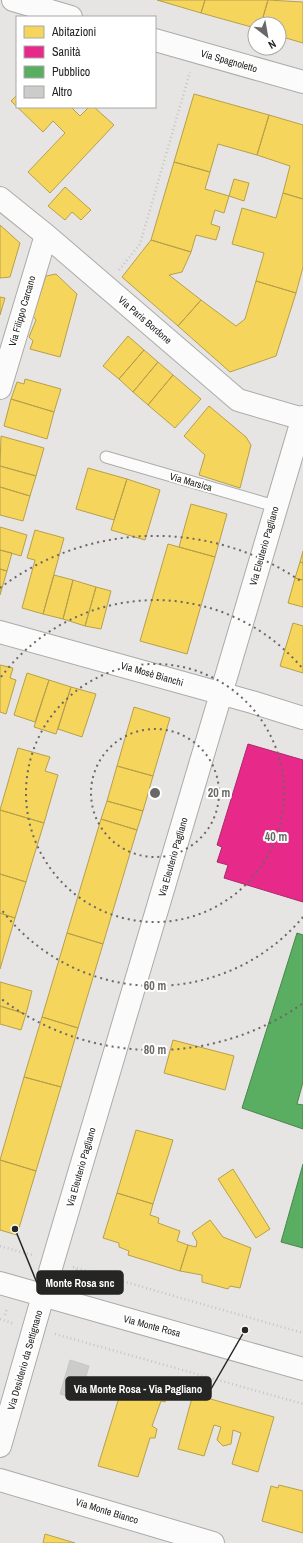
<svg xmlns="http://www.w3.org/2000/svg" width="303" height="1543" font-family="'Archivo Narrow',sans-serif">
	<rect width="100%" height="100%" fill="#e6e5e3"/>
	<path fill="#f6d55c" stroke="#b7a04b" d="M157,0h48l-4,13z
		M205,0h63l-7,24h-6v4l-54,-15z
		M268,0l35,2v41l-24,-7v-12h-18z
		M194,94l75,21 -12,40 -39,-11 -8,28 -36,-10z
		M17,95v12h54l9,9 9,-9h5l20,18 -64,68 -22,-21 37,-39 -12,-12 -10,11 -32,-31z
		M269,115l34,10v74l-20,-6 7,-27 -33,-11z
		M174,162l36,10 -5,17 24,7 -5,17 -9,-3 -4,14 9,3 -4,13 -20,-5 -5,17 -40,-12z
		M234,179l15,4 -5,18 -15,-5z
		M65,187l26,23 -10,10 -9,-8 -7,8 -17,-14z
		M283,193l20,6v68l-7,26 -40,-12 8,-28 -32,-9 10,-36 34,10z
		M0,225l20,18 -10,34 -10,1z
		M151,240l40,12 -9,20 -13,3 32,25 -23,26 -56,-49z
		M56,274l21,20 -17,63 -30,-8 3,-8 -4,-4 7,-17 -3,-4 13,-40z
		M256,281l40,12 -20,63 -46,16 -52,-46 23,-26 35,26 9,-7z
		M0,297l5,1 -5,17z
		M128,336l16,14 -25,29 -16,-13z
		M144,350l14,12 -25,30 -14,-13z
		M158,362l15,13 -25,30 -15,-13z
		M173,375l28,24 -26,29 -27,-23z
		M25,379l36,10 -7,23 -43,-13 6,-17 7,2z
		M11,399l43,13 -7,27 -43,-13z
		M209,406l37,31 5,8 -11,43 -41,-13 6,-20 -21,-19z
		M1,436l43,12 -8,28 -36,-10z
		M0,466l36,10 -6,20 -30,-9z
		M88,468l39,11 -13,41 -38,-11z
		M127,479l33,11 -15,50 -34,-10z
		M0,487l30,9 -7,25 -23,-6z
		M191,504l36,10 -12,43 -36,-10z
		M0,527l27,8 -6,21 -21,-6z
		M35,530l29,8 -21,76 -21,-6 13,-48 -8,-2z
		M168,544l47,13 -28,97 -47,-13z
		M0,550l12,3 -5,18 -7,-2z
		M303,551v12l-3,-1z
		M300,562l3,1v17l-8,-2z
		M0,569l7,2 -7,24z
		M54,575l19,5 -10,39 -20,-5z
		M295,578l8,2v27l-15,-4z
		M73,580l23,7 -11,39 -22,-7z
		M96,587l15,4 -10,38 -16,-3z
		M293,623l10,3v47l-23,-7z
		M0,665l13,3 -3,10 6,2 -10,34 -6,-2z
		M27,673l22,7 -14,42 -21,-7z
		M49,680l22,7 -15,47 -22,-7z
		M71,687l25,7 -14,43 -24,-8z
		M134,707l36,11 -17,58 -36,-10z
		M18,748l32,9 -5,14 13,4 -14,48 -44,-13z
		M117,766l36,10 -10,35 -36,-10z
		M107,801l36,10 -6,19 -36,-11z
		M0,810l44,13 -18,59 -26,-8z
		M101,819l36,11 -34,114 -36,-11z
		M0,874l26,8 -11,36 -15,-5z
		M0,913l15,5 -15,51z
		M67,933l36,11 -25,84 -36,-11z
		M0,982l32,9 -6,23 -26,-8z
		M0,1006l26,8 -5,16 -21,-6z
		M42,1017l36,11 -17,59 -37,-10z
		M173,1040l61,16 -9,34 -61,-17z
		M24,1077l37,10 -25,84 -36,-11z
		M136,1130l37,10 -20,64 -36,-11z
		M0,1160l36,11 -19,64 -17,-5z
		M233,1169l37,60 -14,9 -38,-59z
		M117,1193l36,11 -3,11 9,3 -1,5 22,8 -3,10 11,4 -8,26 -52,-16 1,-4 -10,-4v-4l-16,-5z
		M210,1220l13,17 28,11 -11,40 -10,-2 -2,3 -26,-7v-7l-22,-4 8,-26 8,2 1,-5 -5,-9z
		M125,1378l15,5 1,-4 28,8 -4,15 -4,-1 -9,25 5,3 -2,9h-5l-12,39 -40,-11z
		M193,1394l81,23 -16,55 -26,-8 9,-31 -8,-3 -2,14 -8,2 -6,-6 4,-13 -7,-2 -10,31 -26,-7z
		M279,1485l24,6v42l-41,-12 9,-35 7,2z
		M45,1534l30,9h-32z"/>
	<path fill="#e7298a" stroke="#ad286b" d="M248,744l55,16v142l-79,-24 4,-13 -11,-3 5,-15 -5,-2z"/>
	<path fill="#5aae61" stroke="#4a854e" d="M297,933l6,2v147l-6,22 6,1v24l-61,-21z
		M303,1164v84l-22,-6z"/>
	<path fill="#ccccca" stroke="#c6c6c4" d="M70,1360l19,6 -10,33 -19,-5z"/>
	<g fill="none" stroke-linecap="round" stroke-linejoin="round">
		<defs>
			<path id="lane" d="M106,457l169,49"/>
			<path id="street" d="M13,0l58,17
				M155,40l148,42
				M0,198l46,37 192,165 65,19
				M0,388l46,-153
				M0,632l252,70 51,16
				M0,1283l303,86
				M0,1446l53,-185 250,-844
				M0,1480l213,63"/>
		</defs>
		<use href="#lane" stroke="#ababa9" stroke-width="13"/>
		<use href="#street" stroke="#ababa9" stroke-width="24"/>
		<path stroke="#c5c5c5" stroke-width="2.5" stroke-dasharray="1 3" stroke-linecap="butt" d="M119,270l21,-26 50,-172
			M0,1246l32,9
			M73,1267l230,66
			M73,1282l4,-14
			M5,1315l2,-7
			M0,1319l14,5
			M55,1334l248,70"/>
		<use href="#lane" stroke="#fbfbfb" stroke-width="11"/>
		<use href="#street" stroke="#fbfbfb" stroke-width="22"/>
	</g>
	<g fill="none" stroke="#696866" stroke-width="2" stroke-dasharray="2 4">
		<circle cx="155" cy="793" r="64"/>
		<circle cx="155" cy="793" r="129"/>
		<path d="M303 917A193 193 0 0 1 1 909M1 677A193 193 0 0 1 303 669"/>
		<path d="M302 1004A257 257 0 0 1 0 998M0 588A257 257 0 0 1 302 582"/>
	</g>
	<g text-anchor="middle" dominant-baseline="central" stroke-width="4" stroke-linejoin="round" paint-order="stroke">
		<g font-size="10" fill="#252523" stroke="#fff">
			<text transform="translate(229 61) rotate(16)">Via Spagnoletto</text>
			<text transform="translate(22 311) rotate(-74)">Via Filippo Carcano</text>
			<text transform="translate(145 320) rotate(41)">Via Paris Bordone</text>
			<text transform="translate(191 482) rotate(16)">Via Marsica</text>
			<text transform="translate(264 546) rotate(-74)">Via Eleuterio Pagliano</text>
			<text transform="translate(152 674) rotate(16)">Via Mosè Bianchi</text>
			<text transform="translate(173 857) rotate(-74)">Via Eleuterio Pagliano</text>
			<text transform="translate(81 1167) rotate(-74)">Via Eleuterio Pagliano</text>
			<text transform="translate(152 1326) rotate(15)">Via Monte Rosa</text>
			<text transform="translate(25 1360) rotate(-74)">Via Desiderio da Settignano</text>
			<text transform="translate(107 1511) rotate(17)">Via Monte Bianco</text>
		</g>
	</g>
	<circle cx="155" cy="793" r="6" fill="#696866" stroke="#fff" stroke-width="2"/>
	<g font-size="12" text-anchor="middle" font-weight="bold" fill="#696866" stroke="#fff" stroke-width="4" stroke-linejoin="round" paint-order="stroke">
		<text x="219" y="797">20 m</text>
		<text x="276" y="841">40 m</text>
		<text x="155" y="990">60 m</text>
		<text x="155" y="1054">80 m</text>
	</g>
	<path fill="none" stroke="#252523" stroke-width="1.5" d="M15 1229L37 1283M245 1330L211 1389"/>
	<g fill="#252523" stroke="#fff" stroke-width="1.5">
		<circle cx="15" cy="1229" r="4"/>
		<circle cx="245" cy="1330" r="4"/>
	</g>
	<g fill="#252523" stroke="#252523" stroke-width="1.5">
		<rect x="37" y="1271" width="86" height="23" rx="4"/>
		<rect x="66" y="1377" width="145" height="23" rx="4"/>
	</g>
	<g font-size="11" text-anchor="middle" font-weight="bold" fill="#fff">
		<text x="80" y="1287">Monte Rosa snc</text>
		<text x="138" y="1393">Via Monte Rosa - Via Pagliano</text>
	</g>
	<rect x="16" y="16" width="140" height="92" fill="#ffffff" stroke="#a8a8a7"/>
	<rect x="24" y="26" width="20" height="12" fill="#f6d55c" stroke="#a8a8a7"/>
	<text x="52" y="36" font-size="12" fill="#252523">Abitazioni</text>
	<rect x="24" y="46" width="20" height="12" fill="#e7298a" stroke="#a8a8a7"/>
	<text x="52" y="56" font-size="12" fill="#252523">Sanità</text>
	<rect x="24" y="66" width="20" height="12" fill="#5aae61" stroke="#a8a8a7"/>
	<text x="52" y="76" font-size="12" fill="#252523">Pubblico</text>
	<rect x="24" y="86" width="20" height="12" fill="#ccccca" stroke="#a8a8a7"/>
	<text x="52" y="96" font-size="12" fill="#252523">Altro</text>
	<g transform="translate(267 36) rotate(149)"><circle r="19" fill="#ffffff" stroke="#a8a8a7"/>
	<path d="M0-3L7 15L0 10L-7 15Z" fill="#696866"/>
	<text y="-6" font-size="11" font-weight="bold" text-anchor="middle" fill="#252523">N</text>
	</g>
</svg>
